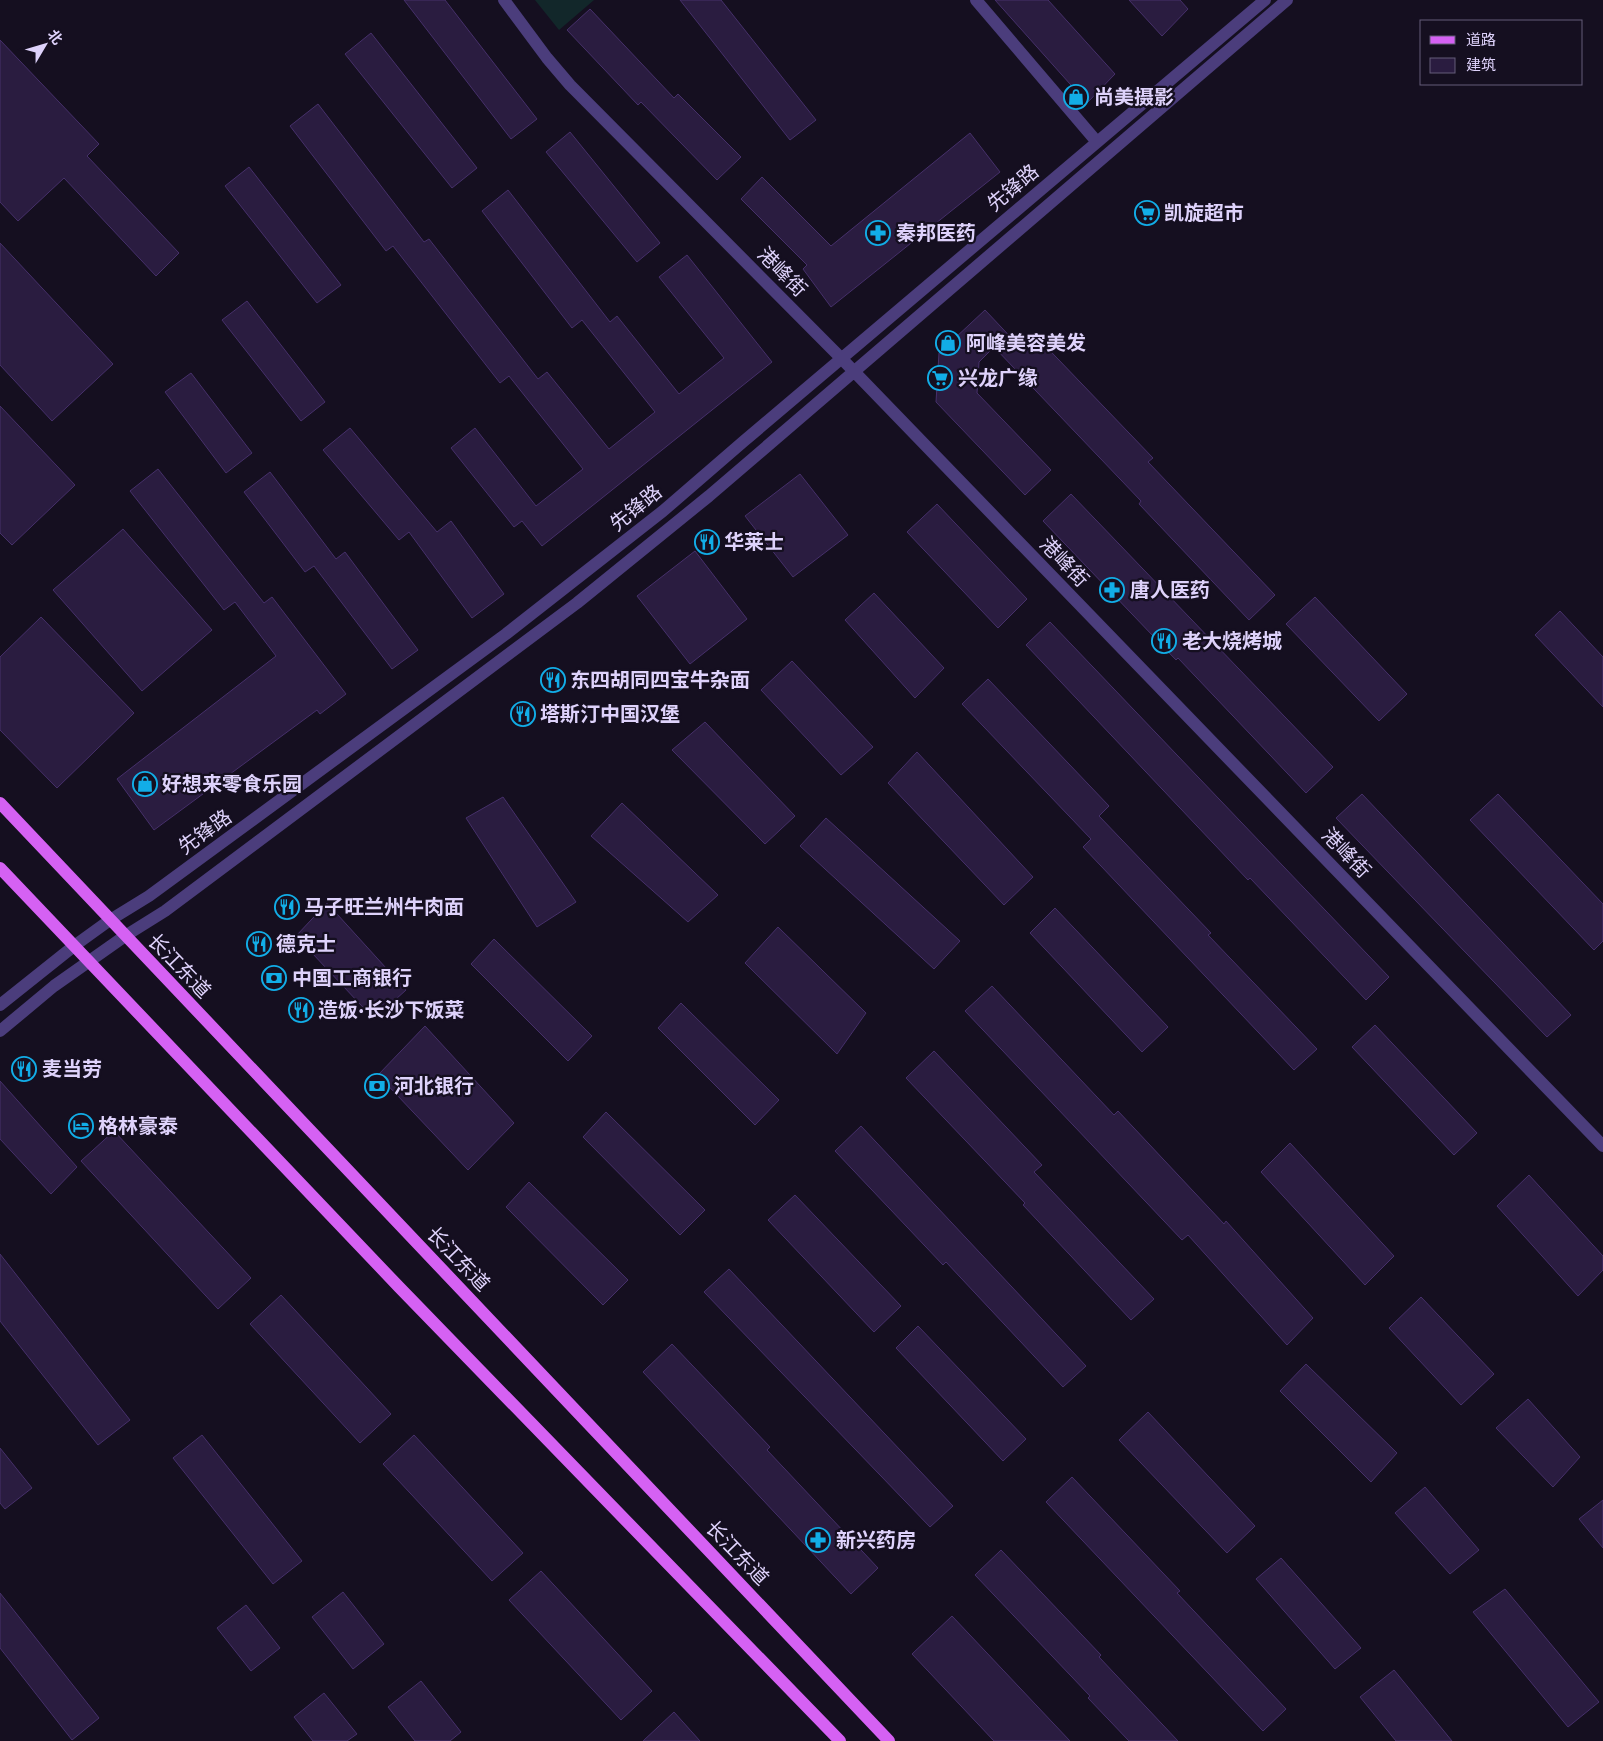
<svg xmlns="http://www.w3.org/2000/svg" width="1603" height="1741" font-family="Jost,'Noto Sans SC',sans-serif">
	<rect width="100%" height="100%" fill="#150f20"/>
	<path fill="#12272a" d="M535,0h59l-35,30z"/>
	<path fill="#2a1c40" stroke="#46306a" d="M404,0h41l92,119 -26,20z
		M680,0h41l95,120 -26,20z
		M995,0h53l67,74 -28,29z
		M1129,0h51l8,9 -26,27z
		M590,9l84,89 4,-4 63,63 -24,23 -76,-78 -3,3 -71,-75z
		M371,33l106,135 -25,20 -107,-134z
		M0,40l99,104 -12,12 92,97 -23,23 -92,-98 -46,43 -18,-19z
		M318,104l106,138 5,-3 109,140 9,-7 62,77 46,-37 -73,-92 -10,8 -90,-117 26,-21 102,132 7,-6 62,78 45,-36 -65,-81 28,-22 85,107 -230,184 -20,-25 -8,6 -63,-79 24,-20 61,78 47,-37 -74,-93 -9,7 -107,-137 -7,5 -96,-125z
		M570,132l90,111 -23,19 -91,-110z
		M970,133l30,39 -169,135 -28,-38 4,-4 -66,-66 21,-22 69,69z
		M249,167l92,118 -24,18 -92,-117z
		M0,243l113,121 -61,57 -52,-56z
		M247,301l78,101 -24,19 -79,-101z
		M985,310l34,36 14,-13 120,125 -5,4 127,133 -26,25 -110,-116 2,-3 -147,-154 -15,15 -2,31 74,77 -26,25 -89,-93 3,-49z
		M191,373l61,80 -26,20 -61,-81z
		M0,406l75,79 -63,60 -12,-12z
		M350,428l87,104 14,-11 53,73 -32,24 -63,-86 -10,8 -76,-90z
		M158,469l106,134 8,-6 74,97 -26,20 -3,-4 -163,120 -37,-51 159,-123 -41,-54 -11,8 -94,-119z
		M270,472l66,87 9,-7 73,98 -26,19 -78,-103 -9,6 -61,-80z
		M800,474l48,61 -55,42 -48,-61z
		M1071,494l262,273 -27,26 -128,-135 -2,2 -133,-139z
		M937,504l90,95 -29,29 -91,-96z
		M123,529l89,101 -70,61 -89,-101z
		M695,551l52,68 -57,45 -53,-68z
		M874,593l70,75 -29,30 -70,-78z
		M1315,597l92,97 -28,27 -93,-97z
		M1560,611l43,46v50l-68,-72z
		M41,617l93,96 -77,75 -57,-58v-73z
		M1050,622l339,355 -23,23 -116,-122 -2,2 -222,-235z
		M792,661l81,86 -32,28 -80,-85z
		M988,679l121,127 -10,10 112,117 -3,2 109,114 -23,21 -211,-223 8,-8 -129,-135z
		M705,722l90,94 -30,28 -93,-94z
		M917,752l116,125 -29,28 -116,-122z
		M1362,794l209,221 -24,22 -211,-219z
		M1498,794l105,110v37l-9,9 -124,-130z
		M503,797l73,105 -39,25 -71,-109z
		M622,803l96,92 -30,27 -97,-86z
		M826,818l134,123 -26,28 -134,-123z
		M327,903l79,87 -32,29 -78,-83z
		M1055,908l113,119 -26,25 -112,-119z
		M778,927l88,86 -29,41 -92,-91z
		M494,939l98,97 -24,25 -97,-97z
		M992,986l122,129 4,-4 106,113 2,-3 87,97 -26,27 -99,-110 -6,5 -217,-229z
		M681,1003l98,97 -24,25 -97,-97z
		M1375,1025l102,108 -23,22 -102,-108z
		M425,1026l89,97 -46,47 -90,-95z
		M934,1051l108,114 -8,7 120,127 -23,21 -108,-115 2,-2 -119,-125z
		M0,1081l77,86 -26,27 -51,-55z
		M606,1112l99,98 -25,25 -97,-98z
		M861,1126l225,240 -23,21 -117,-125 -3,3 -108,-114z
		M114,1131l137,147 -33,31 -137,-148z
		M1290,1143l104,113 -29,29 -104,-113z
		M1529,1175l74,81v14l-25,26 -81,-90z
		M529,1182l99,98 -25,25 -97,-98z
		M795,1195l106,111 -27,26 -106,-112z
		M0,1254l130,166 -32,25 -98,-124z
		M729,1269l224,237 -23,21 -226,-235z
		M281,1295l110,119 -31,29 -110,-119z
		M1421,1297l73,77 -33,31 -72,-77z
		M918,1326l108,113 -23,22 -107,-113z
		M672,1344l98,103 -3,3 111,118 -27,26 -208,-222z
		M1306,1364l91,89 -26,29 -91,-91z
		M1528,1399l52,58 -27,30 -57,-59z
		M1148,1412l107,114 -28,27 -108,-113z
		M202,1435l100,126 -29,23 -100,-126z
		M414,1435l109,118 -31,28 -109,-117z
		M0,1448l32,40 -27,21 -5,-6z
		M1072,1477l108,114 -3,2 109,116 -23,22 -217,-229z
		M1425,1487l54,63 -29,24 -55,-61z
		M1603,1500v48l-24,-29z
		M1001,1550l100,105 -2,2 79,84h-49l-41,-43 2,-2 -115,-121z
		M1281,1558l80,90 -26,21 -79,-90z
		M541,1571l111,120 -31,29 -112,-120z
		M1505,1589l94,113 -31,25 -95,-115z
		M343,1592l41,52 -31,25 -41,-52z
		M0,1593l99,125 -27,22 -72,-92z
		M246,1605l34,43 -29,23 -34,-43z
		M952,1616l118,125h-76l-82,-87z
		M1394,1670l58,71h-56l-36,-44z
		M421,1681l40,51 -11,9h-35l-27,-34z
		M324,1693l33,41 -10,7h-34l-19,-24z
		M674,1712l26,29h-57z"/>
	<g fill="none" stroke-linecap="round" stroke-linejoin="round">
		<path stroke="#4b3d7c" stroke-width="12" d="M504,0l43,58 23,27 271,273 762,788
			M976,0l121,142
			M0,1005l74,-59 36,-26 39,-24 357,-262 157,-123 81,-70 521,-441
			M0,1031l54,-45 71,-50 40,-25 412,-308 132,-107 578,-496"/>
		<path stroke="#d561f3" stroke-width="12" d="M0,803l889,938
			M0,868l399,419 441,454"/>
	</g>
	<defs>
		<symbol id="shop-ring" viewBox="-11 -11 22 22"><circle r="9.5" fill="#150f20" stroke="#12ade7" stroke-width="1.5"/><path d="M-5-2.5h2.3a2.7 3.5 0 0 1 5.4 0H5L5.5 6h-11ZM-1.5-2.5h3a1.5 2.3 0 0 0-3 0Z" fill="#12ade7"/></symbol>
		<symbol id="supermarket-ring" viewBox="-11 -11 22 22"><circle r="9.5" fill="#150f20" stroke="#12ade7" stroke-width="1.5"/><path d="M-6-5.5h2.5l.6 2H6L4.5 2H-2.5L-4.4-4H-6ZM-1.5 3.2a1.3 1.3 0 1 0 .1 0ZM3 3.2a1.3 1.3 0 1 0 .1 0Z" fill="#12ade7"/></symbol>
		<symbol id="pharmacy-ring" viewBox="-11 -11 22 22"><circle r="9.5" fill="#150f20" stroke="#12ade7" stroke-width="1.5"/><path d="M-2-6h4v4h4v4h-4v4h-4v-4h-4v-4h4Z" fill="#12ade7"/></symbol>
		<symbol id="restaurant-ring" viewBox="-11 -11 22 22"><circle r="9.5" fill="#150f20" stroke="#12ade7" stroke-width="1.5"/><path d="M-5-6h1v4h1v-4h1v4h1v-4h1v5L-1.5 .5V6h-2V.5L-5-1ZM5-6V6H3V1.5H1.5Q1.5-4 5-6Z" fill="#12ade7"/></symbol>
		<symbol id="bank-ring" viewBox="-11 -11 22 22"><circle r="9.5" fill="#150f20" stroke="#12ade7" stroke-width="1.5"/><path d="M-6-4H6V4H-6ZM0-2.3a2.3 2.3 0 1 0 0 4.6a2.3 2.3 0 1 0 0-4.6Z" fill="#12ade7"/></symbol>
		<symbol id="hotel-ring" viewBox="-11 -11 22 22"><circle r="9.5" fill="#150f20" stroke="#12ade7" stroke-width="1.5"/><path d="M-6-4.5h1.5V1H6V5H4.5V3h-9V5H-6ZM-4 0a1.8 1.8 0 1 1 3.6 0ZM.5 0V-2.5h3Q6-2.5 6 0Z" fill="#12ade7"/></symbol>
	</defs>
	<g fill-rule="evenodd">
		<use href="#shop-ring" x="1062" y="83" width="28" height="28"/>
		<use href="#supermarket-ring" x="1133" y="199" width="28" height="28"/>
		<use href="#pharmacy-ring" x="864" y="219" width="28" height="28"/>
		<use href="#shop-ring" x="934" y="329" width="28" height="28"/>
		<use href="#supermarket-ring" x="926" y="364" width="28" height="28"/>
		<use href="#restaurant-ring" x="693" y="528" width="28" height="28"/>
		<use href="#pharmacy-ring" x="1098" y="576" width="28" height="28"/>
		<use href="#restaurant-ring" x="1150" y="627" width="28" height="28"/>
		<use href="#restaurant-ring" x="539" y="666" width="28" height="28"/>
		<use href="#restaurant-ring" x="509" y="700" width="28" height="28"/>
		<use href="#shop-ring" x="131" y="770" width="28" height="28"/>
		<use href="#restaurant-ring" x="273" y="893" width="28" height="28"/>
		<use href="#restaurant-ring" x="245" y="930" width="28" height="28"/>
		<use href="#bank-ring" x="260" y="964" width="28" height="28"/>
		<use href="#restaurant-ring" x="287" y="996" width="28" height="28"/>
		<use href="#restaurant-ring" x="10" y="1055" width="28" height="28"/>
		<use href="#bank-ring" x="363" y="1072" width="28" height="28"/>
		<use href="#hotel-ring" x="67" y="1112" width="28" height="28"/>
		<use href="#pharmacy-ring" x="804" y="1526" width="28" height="28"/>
	</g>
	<g text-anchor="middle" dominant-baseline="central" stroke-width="4.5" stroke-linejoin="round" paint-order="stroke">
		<g font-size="20" font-weight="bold" fill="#ded2fb" stroke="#150f20" text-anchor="start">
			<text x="1094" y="97">尚美摄影</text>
			<text x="1164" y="213">凯旋超市</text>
			<text x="896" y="233">秦邦医药</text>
			<text x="966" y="343">阿峰美容美发</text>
			<text x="958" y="378">兴龙广缘</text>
			<text x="724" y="542">华莱士</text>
			<text x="1130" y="590">唐人医药</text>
			<text x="1182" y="641">老大烧烤城</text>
			<text x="570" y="680">东四胡同四宝牛杂面</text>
			<text x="540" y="714">塔斯汀中国汉堡</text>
			<text x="162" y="784">好想来零食乐园</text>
			<text x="304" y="907">马子旺兰州牛肉面</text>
			<text x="276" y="944">德克士</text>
			<text x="292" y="978">中国工商银行</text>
			<text x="318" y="1010">造饭·长沙下饭菜</text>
			<text x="42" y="1069">麦当劳</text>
			<text x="394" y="1086">河北银行</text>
			<text x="98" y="1126">格林豪泰</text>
			<text x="836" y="1540">新兴药房</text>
		</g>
		<g font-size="20" fill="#ded2fb" stroke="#150f20">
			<text transform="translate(1013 188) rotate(-40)">先锋路</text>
			<text transform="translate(782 272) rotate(45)">港峰街</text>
			<text transform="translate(636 508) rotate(-39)">先锋路</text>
			<text transform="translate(1064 562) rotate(46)">港峰街</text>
			<text transform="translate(205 832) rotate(-36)">先锋路</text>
			<text transform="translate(1346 853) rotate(46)">港峰街</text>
			<text transform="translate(179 966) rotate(46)">长江东道</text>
			<text transform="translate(458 1259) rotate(46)">长江东道</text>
			<text transform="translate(737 1553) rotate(46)">长江东道</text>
		</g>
	</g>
	<rect x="1420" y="20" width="162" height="65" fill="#150f20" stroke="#655d78"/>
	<rect x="1430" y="36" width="25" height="8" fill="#d561f3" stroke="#655d78"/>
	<text x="1466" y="45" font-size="15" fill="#ded2fb">道路</text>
	<rect x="1430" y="58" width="25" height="15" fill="#2a1c40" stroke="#655d78"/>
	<text x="1466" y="70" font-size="15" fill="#ded2fb">建筑</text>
	<g transform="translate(45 45) rotate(52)" stroke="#150f20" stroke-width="4" paint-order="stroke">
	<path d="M0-4L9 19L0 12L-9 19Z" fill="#ded2fb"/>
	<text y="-8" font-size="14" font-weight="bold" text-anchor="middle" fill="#ded2fb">北</text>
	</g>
</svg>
